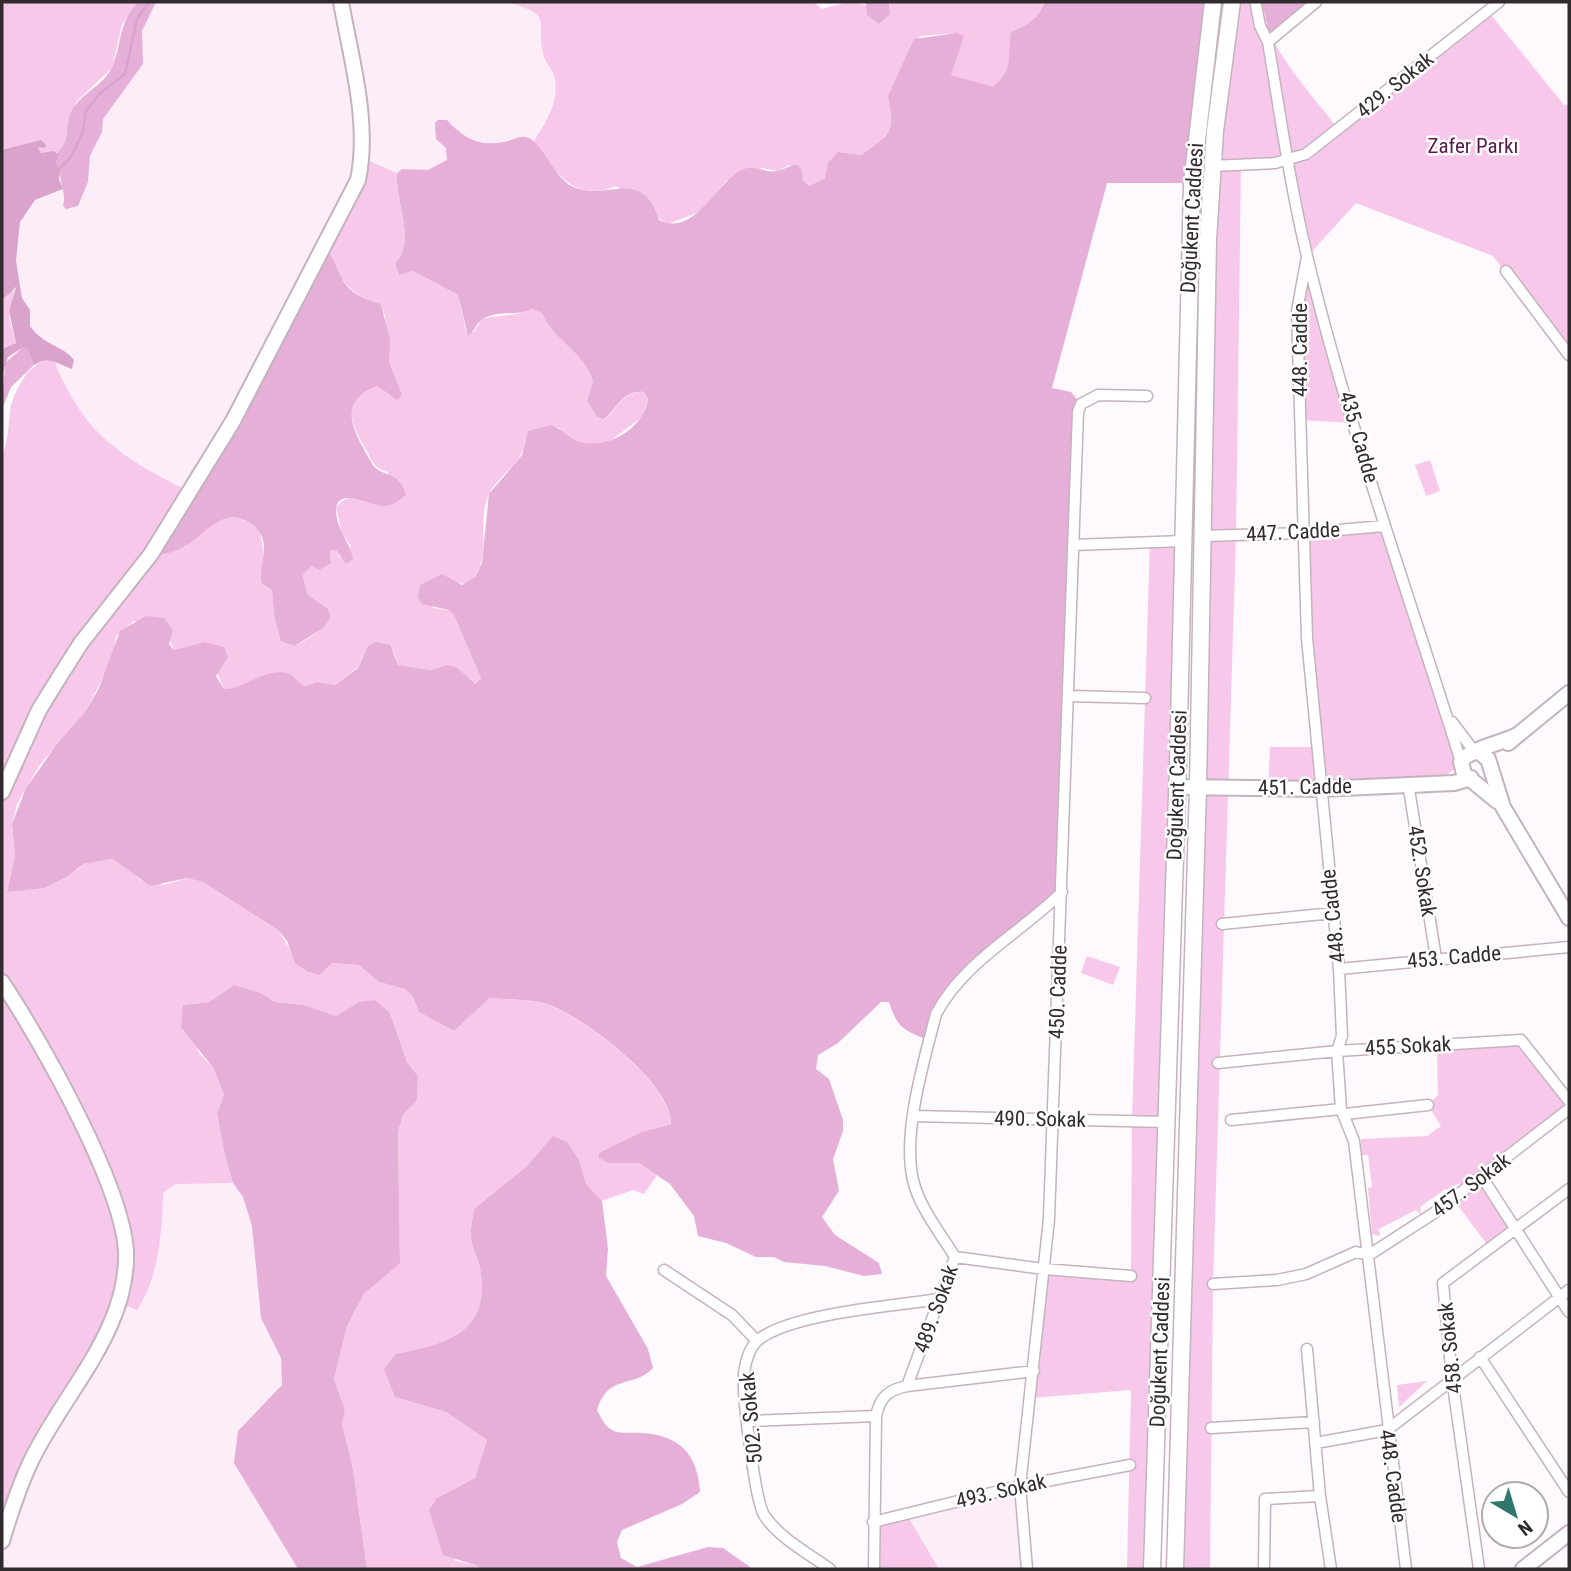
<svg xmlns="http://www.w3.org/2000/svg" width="1571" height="1571" font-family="'Roboto Condensed',sans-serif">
	<rect width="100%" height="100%" fill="#fdf9fc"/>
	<path fill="#fdedf8" d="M156,2h352l22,6 13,15 1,34 10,17 3,16 -8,29 -15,22 -9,-4 -34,7 -25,-5 -19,-19v40l-7,7 -12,3 -26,-1 -5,4 -35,-14 -172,333 -57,-29 -29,-24 -28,-34 -22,-45 13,8 6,-1 1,-7 -2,-4 -24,-11 -18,-19 -1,-16 -7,-12 -6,-37 4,-39 12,-19 31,-14 2,7 13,10 10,-24 2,-26 12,-24 1,-14 40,-54 -1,-33z
		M200,1182l33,1 10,14 9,29 9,92 20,40 1,27 -43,46 -4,32 63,106h-296v-28l6,-21 110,-217 40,-49 5,-61 12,-9z
		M1020,1486l7,83h-88l-32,-56z"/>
	<path fill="#f7c8ea" d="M2,2h136l-16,22 -10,44 -36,34 -12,43 -7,7 -16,1 -5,-12 -21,8 -13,1z
		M508,2h306l8,7c27,-9 42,-7 68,5l-1,-12h156c-7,17 -17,23 -33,30 0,23 -1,39 -19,56l-42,-13 6,-42 -37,3 -17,33 -13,37c13,22 -14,38 -29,49l-23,-3 -13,26 -16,8 -20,-21 -11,6 -16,-3 -36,13 -26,31 -33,12 -51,-38c-44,17 -60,-14 -82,-45 12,-19 27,-42 20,-65 -2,-7 -8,-13 -10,-19 -10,-36 13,-40 -36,-55z
		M1232,2h27l4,4c0,38 53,93 76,124l149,-119 76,94 5,-1v251l-76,-99 -137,-53 -49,54 48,166 -55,-3 -3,-109 10,-54 -20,-96 -46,4 -5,370 -23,749 -3,285h-35l37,-1403z
		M362,158l35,15c-2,30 20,69 -2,90l4,12 14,-4 45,24 8,36 8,1 8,-13c15,-4 37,-3 50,-10l11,4c13,30 38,34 50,68l-6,20 10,16 8,2c14,-12 17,-28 39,-27l4,7 -6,18 -36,27c-16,3 -38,-2 -48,-17l-33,13c-1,23 -26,34 -36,54 -14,30 6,65 -21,90l-12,-1 -24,25 17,2 5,5 27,63 -7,6 -17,-17 -11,-2 -15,5 -33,-5 -4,-12 -26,-7 -10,21 -23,18 -18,-3 -12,4c-7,-3 -11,-11 -17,-13 -24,-6 -42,17 -64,16l-20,-47 -30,8 -4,-10 -36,-19 -18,15 -4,24 -27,52 -46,54 -22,38 -5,20 3,31 -8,36 71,-22 5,-5 30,-5 12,6 15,15 24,5 23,-7 16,4 75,48 23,38 5,3 26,-8 27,2 20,17 26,7 8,8 6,15 35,19 36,-33c14,1 42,2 53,5 38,11 129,81 128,121l-19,5 -13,34 18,12 -13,19 -11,-4 -31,11 -16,-17 -6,-22 -27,-25 -26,29 -53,43c-1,9 -4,19 -3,27 0,11 7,21 9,32 11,65 -31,75 -84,86l-1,43 51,15 41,28 -12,38 -38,20 18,63 24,5 1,3h-113l-14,-100 -11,-45 3,-14 -11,-31 13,-53 17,-32 36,-32 -2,-130 5,-17 14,-15 1,-24 -11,-14 -17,-49 -31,-11 -23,14 -32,-11 -29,-3 -14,-9 -27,-8 -25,17 -26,3 16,48 15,16 10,26 -7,20 16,68 -58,1 -12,9c-1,40 -4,83 -26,117l-18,-7 -54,98 -63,140v-1084c14,-39 -2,-44 25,-84 10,-8 12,-14 27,-13 30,75 67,97 136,132l-6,55c27,-21 43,-45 76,-16l4,25 -2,28 10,6 23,56c15,-7 26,-16 36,-29l-3,-8 -21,-15 -4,-19 9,-9 19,-3 -1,-13h6l4,8 11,-12 -9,-13 -6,-25c10,-18 31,-7 47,-2l5,-34c-16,-4 -16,-13 -24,-26 -15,-27 -23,-47 13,-60l14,10 -6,-80 -4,-12c-38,-12 -41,-27 -58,-61z
		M15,286l-6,31 7,26 -14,6v-49z
		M1430,460l10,31 -14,5 -11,-31z
		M1384,526l75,240 -18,13 -173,9 2,-41h44l-10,-214z
		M1150,541h34l-32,1028h-25l4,-179 -100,8 13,-129 87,7 1,-155z
		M1087,956l33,11 -7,18 -32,-12z
		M1521,1040l48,61v8l-87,68 34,51 -27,19 -36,-48 11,-9 -5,-7 -11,8 -3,-2 -25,18 1,8 -5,-5 -37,19 1,7 -8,-2 -4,-46 4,-1 -4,-32h-6l-1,-16 66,-3 14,-10 -13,-21 10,-10 -1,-51z
		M1427,1381l-28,26 -2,-22z
		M906,1513l33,56h-65l-1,-47z"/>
	<path fill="#e6afd7" d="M138,2h18l-14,29 1,33 -40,55 -1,13 -12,24 -2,26 -10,24 -12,3 -3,-3c4,-14 -5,-23 -2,-36l-5,-7 1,-11c14,-10 8,-26 14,-40 9,-19 33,-26 41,-45 11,-25 5,-42 26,-65z
		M862,2h27l1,12 -11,10 -12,-9 -1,-12z
		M1045,2h168l-21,181h-85l-55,205 19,4 10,12 -19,488 -118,107 -15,42c-25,-12 -31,-11 -40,-39h-8l-43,41 -20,12 -2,14 13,10 14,41v11l-10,28 6,32 -17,26 13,18 44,28 3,11 -18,2 -39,-10 -41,-4 -10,-5h-18l-30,-14 -28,-7 -4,-20 -24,-32 -31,-21h-30l-10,-5v-5l43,-21 29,-8c2,-40 -90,-110 -127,-121 -12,-3 -40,-4 -54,-5l-36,33 -35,-19 -6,-15 -8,-8 -26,-7 -20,-17 -27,-2 -13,12 -13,-4 -11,-8 -8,-22 -9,-11 -75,-48 -16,-4 -37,8 -37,-27 -30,5 -15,12 -24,12 -37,4 8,-37 -3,-31 14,-36 31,-44 28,-32 14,-24 21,-57 26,-15 18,2 9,12 -4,14 5,6 30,-8 20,5 4,10 -12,19 8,13c22,0 40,-22 64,-16 6,2 10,10 17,13l12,-4 18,3 23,-17 10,-22 8,-4 14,3 8,20 33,5 15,-5 11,2 18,17 6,-6 -27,-63 -5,-5 -27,-6 -4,-7 2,-12 22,-11 20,11 13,-8 7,-14 7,-69 33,-39 6,-24 23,-6c11,4 17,13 29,17 28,8 64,-14 68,-43l-4,-7c-22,-2 -25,15 -40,27l-7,-2 -10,-16 6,-20c-11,-32 -38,-39 -51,-68l-10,-4c-14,8 -35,0 -49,10 -7,4 -8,12 -15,17l-10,-41 -45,-24 -14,4 -4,-12c22,-21 0,-60 2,-90l5,-4 26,1 19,-10 -1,-12 -10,-9 -1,-16 3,-3h9c16,18 32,27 57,22 6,-1 14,-6 21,-5 17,2 28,41 48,50 35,15 68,-22 86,33 37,18 56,-39 85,-51 12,-4 21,4 32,2 8,-1 13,-6 21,-6l4,3 2,12 6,6 16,-8 3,-15 10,-11 23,3c30,-22 35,-22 27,-59l26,-57 43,-6 7,3 -13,39 42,12c22,-20 14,-30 18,-55 17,-7 27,-13 34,-30z
		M1259,2h57l-44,37c-7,-11 -5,-29 -13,-37z
		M323,243c24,34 11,47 58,61l9,36 -1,22 13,33 -5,5 -20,-14c-43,16 -22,47 -6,76 9,17 27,6 35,33 -8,6 -15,12 -25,11 -12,-2 -46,-20 -45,6 1,18 14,30 17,47l-7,5 -10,-14h-6l1,13 -12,7 -7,-4 -9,9 4,19 21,15 3,8 -8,11 -28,18 -14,-5 -6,-22 -3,-29 -10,-6c-4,-15 5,-29 1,-44 -2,-8 -7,-13 -13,-17 -29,-18 -44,12 -67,24 -10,6 -20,8 -32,7z
		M22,348l5,1 7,16 -23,22 -9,22 3,-46z
		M234,985l27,8 14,9 29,3 32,11 23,-14 16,-2 15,13 17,49 11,14 -1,24 -14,15 -5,17 2,131 -36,31 -17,32 -13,53 11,31 -3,14 11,45 14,100h-69l-64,-106 4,-32 44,-46 -1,-27 -20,-40 -9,-92 -9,-29 -10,-14 -8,-29 -8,-40 7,-19 -10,-26 -33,-42 2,-22 26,-3z
		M553,1136l14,6 13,20 6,22 16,17 6,48 -2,27 42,73 5,19c-20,21 -44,5 -56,42 4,8 8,17 17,21 8,3 20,1 28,2 37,2 56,21 58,59l-18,12 -60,26 -5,12 4,16 16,9 71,-20 15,1 30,21h-273l-2,-3 -35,-11 -14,-45 8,-12 38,-20 12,-38 -41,-28 -51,-15 -11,-28 12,-15c53,-11 95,-21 84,-86 -2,-11 -9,-21 -9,-32 -1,-8 2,-18 3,-27l53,-43z"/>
	<path fill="#d9a3cb" d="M41,140l5,5 -1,3 -7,-1 3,6 13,-2 4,3 -2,9 5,7 -2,9 4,10 -28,11 -15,22 -4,39 6,37 8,12v16c14,20 34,20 44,34l-2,9c-15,-5 -23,-14 -38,-4l-7,-16 -5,-1 -14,9 -6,19v-27l14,-6 -7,-32 7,-24 -14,13v-150z"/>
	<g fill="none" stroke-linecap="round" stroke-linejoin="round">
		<path stroke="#d9a3cb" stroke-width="2.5" d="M60,168l11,-11 12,-25 3,-21 13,-17 26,-20 12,-55 12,-17"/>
		<defs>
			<path id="street" d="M1316,2l-48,40c12,72 22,143 39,214 41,171 102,338 154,506
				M1256,5l4,21 8,16
				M1212,166l63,-3 31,-9 193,-152
				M1307,257l-10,54 10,327 32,331 3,67 -5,15 4,58 13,32 52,428
				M1506,271l63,84
				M1202,536l102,-3 80,-7
				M1073,545l111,-4
				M1069,696l76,2
				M1452,722l22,29
				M1408,783l28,175
				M1222,924l111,-11
				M1339,969l230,-22
				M1218,1063l119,-12 184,-11 48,61
				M1345,1114l83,-9
				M915,1116l251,6
				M1231,1120l110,-11
				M1482,1177l87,135
				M955,1257l89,12 87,7
				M664,1270l68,45 25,26
				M1213,1284l64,-4 29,-6 50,-22 13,3 65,-42 135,-104
				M1307,1349l13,147 11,73
				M1480,1357l89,135
				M907,1386l48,-129c-14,-23 -36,-50 -42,-77 -11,-47 11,-119 23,-166 28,-53 85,-81 126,-122
				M749,1421l127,-5
				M1211,1428l103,-6
				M1316,1443l71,-13 182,-140
				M873,1522l147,-36 110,-21
				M830,1569c-21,-15 -52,-32 -66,-54 -9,-15 -22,-121 -20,-141 1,-11 5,-26 14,-34 33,-27 137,-34 181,-41
				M874,1569l2,-153c4,-19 12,-26 31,-30l127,-15
				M1027,1569l-7,-83 29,-267 29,-807 3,-8 17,-9 49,1
				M1264,1569l1,-70 55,-3
				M1479,1569l-27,-191 -9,-95 126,-94"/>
			<path id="secondary" d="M1508,743l61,-50
				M1477,751l11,8 15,48 66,111
				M1177,787l143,2 134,-6 17,-5
				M2,792l37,-82 21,-34 21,-33 70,-89 82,-133 125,-241c12,-58 -7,-121 -17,-178
				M1497,801l-33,-27 -3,-12c6,-12 40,-19 54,-26
				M2,982c37,56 128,214 124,279 -1,20 -7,44 -15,62 -21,49 -57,90 -80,138 -12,25 -21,53 -29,80
				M1523,1569l46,-36"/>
			<path id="primary" d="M1152,1569l26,-805 14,-581 21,-181
				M1175,1569l23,-782 10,-547 7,-109 17,-129"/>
		</defs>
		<use href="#street" stroke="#c4b3bf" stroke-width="13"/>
		<use href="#secondary" stroke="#c4b3bf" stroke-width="18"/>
		<use href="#primary" stroke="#c4b3bf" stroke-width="19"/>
		<use href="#street" stroke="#fff" stroke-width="10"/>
		<use href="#secondary" stroke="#fff" stroke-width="14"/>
		<use href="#primary" stroke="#fff" stroke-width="16"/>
	</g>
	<g text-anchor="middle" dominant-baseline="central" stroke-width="5" stroke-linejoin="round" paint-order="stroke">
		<g font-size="21" fill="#312a2f" stroke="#fff">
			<text transform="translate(1395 85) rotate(-39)">429. Sokak</text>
			<text transform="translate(1192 218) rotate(-87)">Doğukent Caddesi</text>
			<text transform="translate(1300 350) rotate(-90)">448. Cadde</text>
			<text transform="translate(1359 437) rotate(74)">435. Cadde</text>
			<text transform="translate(1293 532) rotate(-3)">447. Cadde</text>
			<text transform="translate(1177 785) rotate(-88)">Doğukent Caddesi</text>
			<text transform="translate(1305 787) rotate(-1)">451. Cadde</text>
			<text transform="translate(1422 871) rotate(81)">452. Sokak</text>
			<text transform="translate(1333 916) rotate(-96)">448. Cadde</text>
			<text transform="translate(1454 957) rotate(-5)">453. Cadde</text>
			<text transform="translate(1058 992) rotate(-88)">450. Cadde</text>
			<text transform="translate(1408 1046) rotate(-3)">455 Sokak</text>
			<text transform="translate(1040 1119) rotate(1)">490. Sokak</text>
			<text transform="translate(1471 1185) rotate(-37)">457. Sokak</text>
			<text transform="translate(936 1309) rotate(-70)">489. Sokak</text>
			<text transform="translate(1450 1348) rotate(-96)">458. Sokak</text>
			<text transform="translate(1160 1352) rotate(-88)">Doğukent Caddesi</text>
			<text transform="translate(751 1418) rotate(-95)">502. Sokak</text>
			<text transform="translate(1393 1476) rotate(82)">448. Cadde</text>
			<text transform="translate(1001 1491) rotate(-13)">493. Sokak</text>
		</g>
		<g font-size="21" fill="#59194d" stroke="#fff">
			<text x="1473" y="146">Zafer Parkı</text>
		</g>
	</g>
	<rect width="1571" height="1571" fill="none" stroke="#312a2f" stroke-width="7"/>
	<g transform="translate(1515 1515) rotate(142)"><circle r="33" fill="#ffffff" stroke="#adaaac" stroke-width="2"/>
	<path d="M0-5L12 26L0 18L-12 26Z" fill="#2f766f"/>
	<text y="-10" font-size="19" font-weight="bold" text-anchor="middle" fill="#312a2f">N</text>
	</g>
</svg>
